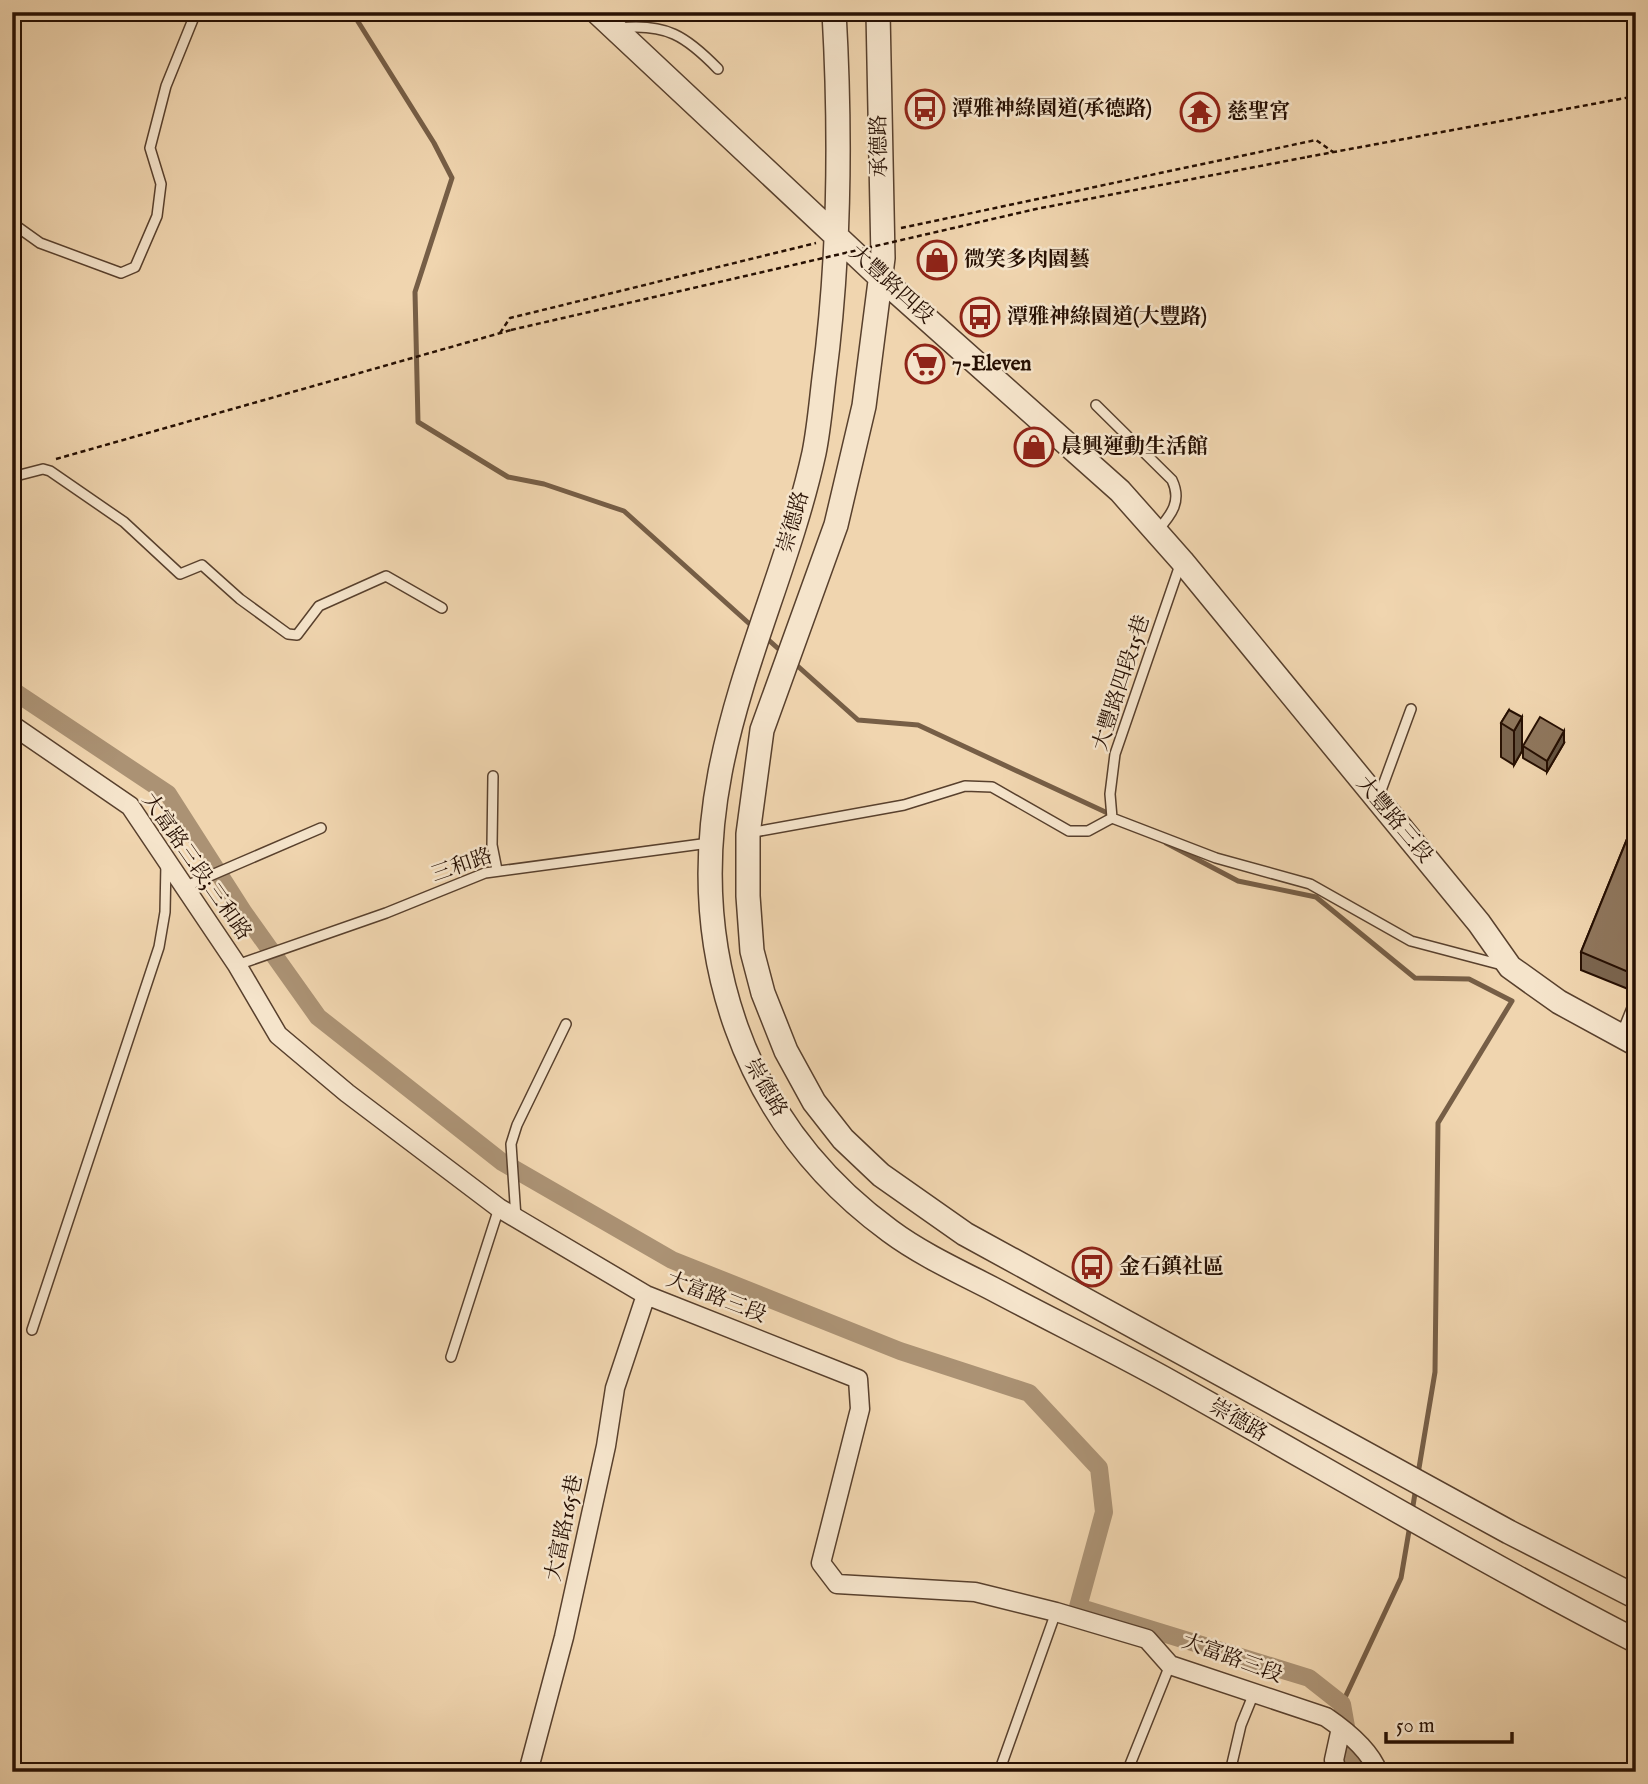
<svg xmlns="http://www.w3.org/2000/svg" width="1648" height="1784" font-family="'IM FELL English','Noto Serif TC',serif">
	<rect width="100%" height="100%" fill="#f0d5af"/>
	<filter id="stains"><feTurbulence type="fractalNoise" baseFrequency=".00286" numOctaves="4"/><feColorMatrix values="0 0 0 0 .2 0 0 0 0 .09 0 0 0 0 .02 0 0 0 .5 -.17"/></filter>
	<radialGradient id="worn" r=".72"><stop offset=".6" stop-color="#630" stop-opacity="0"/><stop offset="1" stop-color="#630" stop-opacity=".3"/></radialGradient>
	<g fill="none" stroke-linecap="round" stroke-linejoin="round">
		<path stroke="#765e46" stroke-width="5" d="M352,12l82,131 18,35 -37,114 3,130 90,55 36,7 80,27 129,116
			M763,635l19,17
			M792,661l66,59 60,5 196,91
			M1166,843l72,38 78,16 99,81 54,1 43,22 -74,122 -3,249 -17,102
			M1412,1512l4,-25
			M1342,1704l59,-126 9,-53"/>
		<path stroke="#ab9274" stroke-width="18" d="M12,690l156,104 76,119 74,104 184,145 170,98 228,91 129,42 70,75 5,44 -26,95 231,71 33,26 12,68"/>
		<defs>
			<path id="service" d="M619,28c47,-5 67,8 99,41
				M12,223l28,20 81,30 14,-6 22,-51 4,-32 -11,-36 16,-62 30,-74
				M1096,405l76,75c10,21 0,34 -15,51
				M12,477l31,-8 7,2 74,51 56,52 22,-9 38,34 48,35 9,1 22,-29 67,-30 56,32
				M493,776l-1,69 5,25
				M1379,796l32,-87
				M1112,818l104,40 94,26 101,57 91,24
				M1112,818l-2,-24 5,-40 66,-192
				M749,833l155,-28 61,-19 27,1 77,44h19l24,-13
				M184,887l137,-59
				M237,965l149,-52 99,-40 224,-30
				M1621,1035l15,-37
				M516,1218l-5,-74 6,-19 49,-101
				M32,1330l127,-383 6,-35 1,-49
				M451,1357l48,-149
				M999,1772l57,-160
				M1127,1772l43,-107
				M1230,1772l11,-47 13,-32"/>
			<path id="minor" d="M12,725l118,81 107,159 41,70 69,58 152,115 147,87 212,84 2,30 -39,154 16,21 138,8 81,20 91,27 23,26 156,52c19,13 44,33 52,55
				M528,1772l36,-135 42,-191 9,-58 31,-93
				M1337,1772l-3,-12 7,-32"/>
			<path id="tertiary" d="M597,12l285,267 238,212 62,70 297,362 31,44 49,35 77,42
				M834,12c7,122 6,245 -10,366 -3,25 -5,50 -10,75 -24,109 -73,210 -94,320 -34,177 21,349 170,458 31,23 68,40 103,58 60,32 122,62 181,95 154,86 305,176 462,257
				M878,12l5,246 -19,148 -28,119 -74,205 -14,104v62l4,55 11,42 23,58 28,51 29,37 38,36 84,59 544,298 127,65"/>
		</defs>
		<use href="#service" stroke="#58402d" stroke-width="12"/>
		<use href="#minor" stroke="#58402d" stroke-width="21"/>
		<use href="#tertiary" stroke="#58402d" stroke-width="26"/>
		<path stroke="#260f02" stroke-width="2.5" stroke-dasharray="5 3.5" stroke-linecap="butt" d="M1307,157l329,-61
			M901,228l415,-88 17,12
			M500,333l10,-15 306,-75
			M56,459l455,-129"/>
		<use href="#service" stroke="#f5e4cb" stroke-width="9"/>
		<use href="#minor" stroke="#f5e4cb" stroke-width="18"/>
		<use href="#tertiary" stroke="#f5e4cb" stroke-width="23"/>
		<path stroke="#260f02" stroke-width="2.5" stroke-dasharray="5 3.5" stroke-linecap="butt" d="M511,330l525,-121 271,-52"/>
	</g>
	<path fill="#7b654f" stroke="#260f02" stroke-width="2" d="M1509,710l13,41 -8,14 -13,-8v-34z
		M1564,743l-17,29 -24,-14v-12z
		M1636,817l-3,174 -52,-21v-18z"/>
	<path fill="#645340" stroke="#260f02" stroke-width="2" d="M1522,717v34l-8,14v-34z
		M1564,731v12l-17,29v-11z
		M1636,967v17l-3,7v-17z"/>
	<path fill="#8f765c" stroke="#260f02" stroke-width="2" d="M1509,710l13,7 -8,14 -13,-8z
		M1540,717l24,14 -17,30 -24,-15z
		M1636,817v150l-3,7 -52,-22z"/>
	<defs>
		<symbol id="bus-ring" viewBox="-11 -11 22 22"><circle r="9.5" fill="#f5e4cb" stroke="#8f2418" stroke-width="1.5"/><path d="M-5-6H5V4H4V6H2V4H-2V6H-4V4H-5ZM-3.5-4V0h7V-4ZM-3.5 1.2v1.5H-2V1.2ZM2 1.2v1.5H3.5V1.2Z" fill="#8f2418"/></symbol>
		<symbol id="temple-ring" viewBox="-11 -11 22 22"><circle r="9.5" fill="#f5e4cb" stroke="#8f2418" stroke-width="1.5"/><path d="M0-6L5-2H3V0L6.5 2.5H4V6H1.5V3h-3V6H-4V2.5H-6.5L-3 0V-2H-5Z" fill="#8f2418"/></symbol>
		<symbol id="shop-ring" viewBox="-11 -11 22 22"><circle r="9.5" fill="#f5e4cb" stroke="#8f2418" stroke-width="1.5"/><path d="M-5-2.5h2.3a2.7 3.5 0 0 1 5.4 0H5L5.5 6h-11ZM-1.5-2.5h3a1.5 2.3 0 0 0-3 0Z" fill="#8f2418"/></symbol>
		<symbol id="supermarket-ring" viewBox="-11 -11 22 22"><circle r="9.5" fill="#f5e4cb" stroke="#8f2418" stroke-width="1.5"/><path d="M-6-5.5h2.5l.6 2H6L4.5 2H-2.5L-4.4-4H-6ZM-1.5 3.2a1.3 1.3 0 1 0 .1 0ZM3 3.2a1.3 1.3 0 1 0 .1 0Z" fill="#8f2418"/></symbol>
	</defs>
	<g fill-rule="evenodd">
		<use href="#bus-ring" x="903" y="87" width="44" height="44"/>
		<use href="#temple-ring" x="1178" y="90" width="44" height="44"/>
		<use href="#shop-ring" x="915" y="238" width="44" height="44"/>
		<use href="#bus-ring" x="958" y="295" width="44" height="44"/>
		<use href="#supermarket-ring" x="903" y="342" width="44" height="44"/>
		<use href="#shop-ring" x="1012" y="425" width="44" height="44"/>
		<use href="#bus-ring" x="1070" y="1245" width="44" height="44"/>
	</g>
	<g text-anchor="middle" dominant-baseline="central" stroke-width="5" stroke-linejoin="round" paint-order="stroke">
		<g font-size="21" font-weight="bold" fill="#260f02" stroke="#f5e4cb" text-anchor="start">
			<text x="952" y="109">潭雅神綠園道(承德路)</text>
			<text x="1227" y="112">慈聖宮</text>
			<text x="964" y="260">微笑多肉園藝</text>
			<text x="1007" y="317">潭雅神綠園道(大豐路)</text>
			<text x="952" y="364">7-Eleven</text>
			<text x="1061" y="447">晨興運動生活館</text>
			<text x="1119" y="1267">金石鎮社區</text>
		</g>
		<g font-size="21" fill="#260f02" stroke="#f5e4cb">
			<text transform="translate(880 146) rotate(-91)">承德路</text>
			<text transform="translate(891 285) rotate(42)">大豐路四段</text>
			<text transform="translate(794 522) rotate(-74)">崇德路</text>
			<text transform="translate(1122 683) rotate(-72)">大豐路四段15巷</text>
			<text transform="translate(1394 820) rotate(50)">大豐路三段</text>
			<text transform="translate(462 866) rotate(-19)">三和路</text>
			<text transform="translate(196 867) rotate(55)">大富路三段;三和路</text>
			<text transform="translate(765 1088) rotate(60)">崇德路</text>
			<text transform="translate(716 1298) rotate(21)">大富路三段</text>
			<text transform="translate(1238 1421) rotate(30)">崇德路</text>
			<text transform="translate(565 1528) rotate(-78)">大富路165巷</text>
			<text transform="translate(1232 1659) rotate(20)">大富路三段</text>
		</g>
	</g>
	<rect width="1648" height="1784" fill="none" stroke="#f0d5af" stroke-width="42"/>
	<rect x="14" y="14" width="1620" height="1756" fill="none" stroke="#260f02" stroke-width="3.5"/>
	<rect x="21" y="21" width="1606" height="1742" fill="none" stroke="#260f02" stroke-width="2"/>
	<path d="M1386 1732v10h126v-10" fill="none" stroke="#260f02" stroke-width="3.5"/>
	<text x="1396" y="1732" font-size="21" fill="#260f02" stroke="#f5e4cb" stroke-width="5" paint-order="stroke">50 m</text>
	<rect width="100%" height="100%" filter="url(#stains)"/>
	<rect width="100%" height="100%" fill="url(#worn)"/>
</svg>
